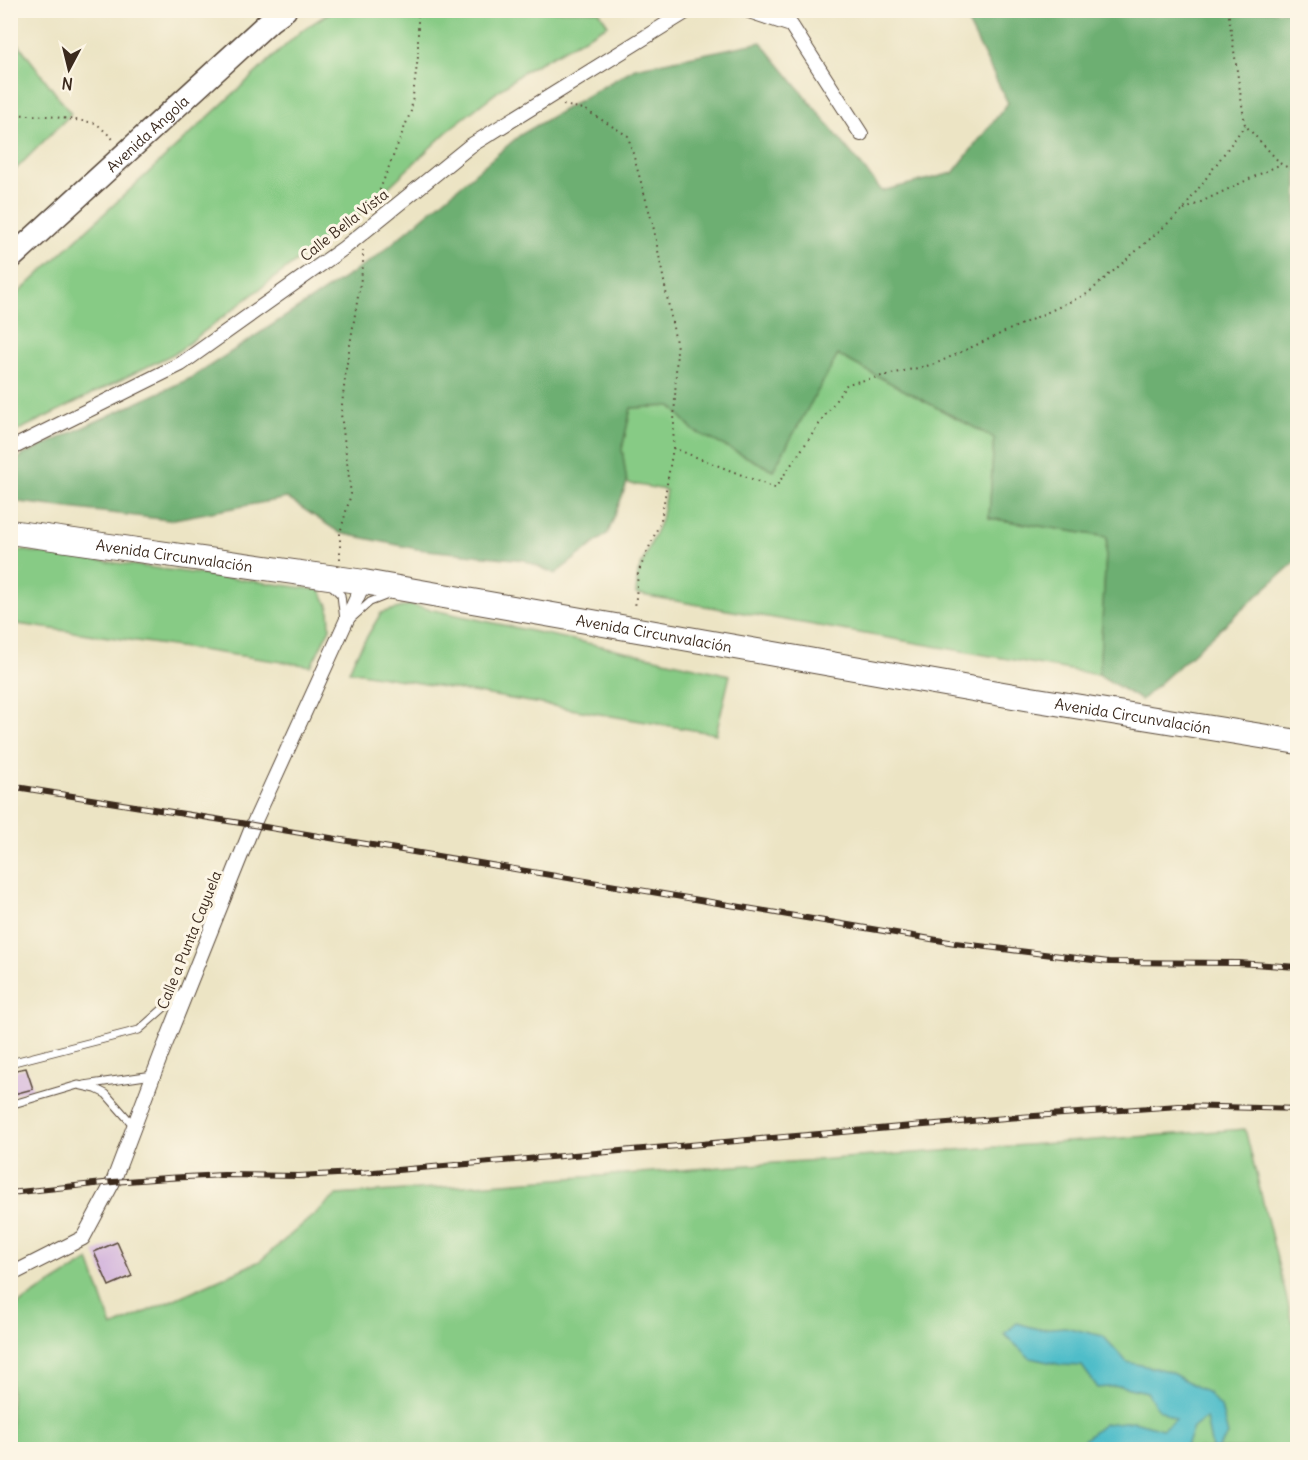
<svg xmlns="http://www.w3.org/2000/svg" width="1308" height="1460" font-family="Delius,sans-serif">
	<rect width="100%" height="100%" fill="#fcf5e5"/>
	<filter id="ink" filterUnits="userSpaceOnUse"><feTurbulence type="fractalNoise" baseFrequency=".0167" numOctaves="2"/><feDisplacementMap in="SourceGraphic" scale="12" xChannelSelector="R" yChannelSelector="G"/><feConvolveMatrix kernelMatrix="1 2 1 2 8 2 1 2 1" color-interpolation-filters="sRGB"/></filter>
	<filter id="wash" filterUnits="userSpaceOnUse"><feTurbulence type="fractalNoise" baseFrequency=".008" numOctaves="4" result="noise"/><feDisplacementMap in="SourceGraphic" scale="24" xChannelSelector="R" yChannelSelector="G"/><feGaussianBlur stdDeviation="1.35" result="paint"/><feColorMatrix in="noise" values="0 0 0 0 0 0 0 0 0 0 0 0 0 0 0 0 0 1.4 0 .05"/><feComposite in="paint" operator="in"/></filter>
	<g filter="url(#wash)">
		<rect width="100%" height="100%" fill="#ece4c4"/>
		<path fill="#87cb85" stroke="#617a52" stroke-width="1.5" d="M332,11h267l9,14 -85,47 -71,55 -98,93 -22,14 -155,118 -166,82v-134l290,-269z
			M11,34l60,80 -60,60z
			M838,355l156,83 -5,80 118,19 -8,138 -463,-81 2,-21 23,-53 5,-30 -39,-7 -5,-34 9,-41 40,-2 23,25 79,39z
			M11,549l309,41 9,17 1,21 -19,38 -300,-43z
			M410,605l219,47 101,23 -14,59 -367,-63 6,-14 26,-44z
			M1245,1129l52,211v109l-1286,1v-141l78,-49 23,67 148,-66 77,-66z"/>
		<path fill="#6daf72" stroke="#546c48" stroke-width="1.5" d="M962,11h335v549l-156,140 -42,-25 8,-138 -118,-19 5,-80 -156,-83 -65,115 -79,-39 -23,-25 -40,2 -9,41 5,34 -19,50 -53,41 -31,-14 -107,-11 -77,-16 -53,-35 -118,22 -158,-19v-36l12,-10 168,-77 184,-120 145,-123 115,-67 126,-26 121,149 71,-18 55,-70z"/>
		<path fill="#4fbdc9" stroke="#457474" stroke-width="1.5" d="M1017,1323l21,6 27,-2 38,9 24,26 41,9 40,22 13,14 7,28 -11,14h-5l-6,-31 -13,10 -7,18 3,3h-113l1,-4 27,-21 30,-3 28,8 14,-10 -19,-11 -10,-16 -27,-6 -22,2 -16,-22 -20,-1 -32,-7 -26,-24z"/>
		<g id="blocks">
			<path fill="#d5b8dd" d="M26,1068l7,21 -23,6v-24z
				M117,1242l15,34 -23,10 -15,-34z"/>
		</g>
	</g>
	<g filter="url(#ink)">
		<use href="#blocks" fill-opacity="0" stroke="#564637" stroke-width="1.5"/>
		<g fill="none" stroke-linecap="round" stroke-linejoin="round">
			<defs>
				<path id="service" d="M330,584l11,11 3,25
					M351,619l19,-17 18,-7
					M10,1063l129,-33 44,-39
					M84,1085l69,-10
					M10,1105l68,-20 18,4 10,5 28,32"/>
				<path id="minor" d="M746,10l45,15 70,109
					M10,449l171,-85 163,-116 126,-102 219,-136
					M10,1275l73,-37 30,-56 48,-127 92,-230 111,-243"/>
				<g id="primary">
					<path id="s1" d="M10,259l260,-238 15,-11"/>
				</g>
				<g id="trunk">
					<path id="s2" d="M10,532l354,50 667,117 267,43"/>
				</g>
			</defs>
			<use href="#service" stroke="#564637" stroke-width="9"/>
			<use href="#minor" stroke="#564637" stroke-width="16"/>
			<use href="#primary" stroke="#564637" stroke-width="25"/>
			<use href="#trunk" stroke="#564637" stroke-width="26"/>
			<path stroke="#564637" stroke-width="2" stroke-dasharray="1.5 4.5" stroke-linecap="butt" d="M1228,10l17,115 36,39 17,9
				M563,105l21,4 44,27 25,89 24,123 -4,100 -12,72 -23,53 -3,36
				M10,114l38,2 48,7 18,17
				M373,207l38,-96 7,-54v-47
				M1184,210l97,-46
				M673,448l102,40 72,-104 88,-20 152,-70 95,-83 63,-86
				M340,559v-26l11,-39 -10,-80 5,-45 17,-103v-16"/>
			<use href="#service" stroke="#fff" stroke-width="7"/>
			<use href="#minor" stroke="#fff" stroke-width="14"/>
			<use href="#primary" stroke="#fff" stroke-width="22"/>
			<use href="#trunk" stroke="#fff" stroke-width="24"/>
			<defs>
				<path id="rail" d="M10,786l243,39 702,118 154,19 129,1 60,4
					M10,1193l103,-11 54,-4 57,-3 75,1 75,-4 632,-54 173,-12 119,3"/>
			</defs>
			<use href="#rail" stroke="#3b2a1e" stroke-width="6"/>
			<use href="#rail" stroke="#fcf5e5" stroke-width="4" stroke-dasharray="11" stroke-linecap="butt"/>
		</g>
	</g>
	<g text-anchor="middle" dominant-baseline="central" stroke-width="6" stroke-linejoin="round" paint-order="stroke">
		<g font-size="15" fill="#3b2a1e" stroke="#fcf5e5">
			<text stroke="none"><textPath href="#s1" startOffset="186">Avenida Angola</textPath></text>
			<text transform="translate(344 225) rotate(-38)">Calle Bella Vista</text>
			<text stroke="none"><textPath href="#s2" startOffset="166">Avenida Circunvalación</textPath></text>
			<text stroke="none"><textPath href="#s2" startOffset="652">Avenida Circunvalación</textPath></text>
			<text stroke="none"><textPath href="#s2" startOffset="1138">Avenida Circunvalación</textPath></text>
			<text transform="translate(189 940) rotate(-68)">Calle a Punta Cayuela</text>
		</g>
	</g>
	<rect width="1308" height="1460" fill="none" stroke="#fcf5e5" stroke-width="36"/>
	<g transform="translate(69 69) rotate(187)" stroke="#fcf5e5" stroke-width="4.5" paint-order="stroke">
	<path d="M0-4.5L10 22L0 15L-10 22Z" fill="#3b2a1e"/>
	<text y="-9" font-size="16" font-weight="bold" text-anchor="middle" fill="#3b2a1e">N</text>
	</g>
</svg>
